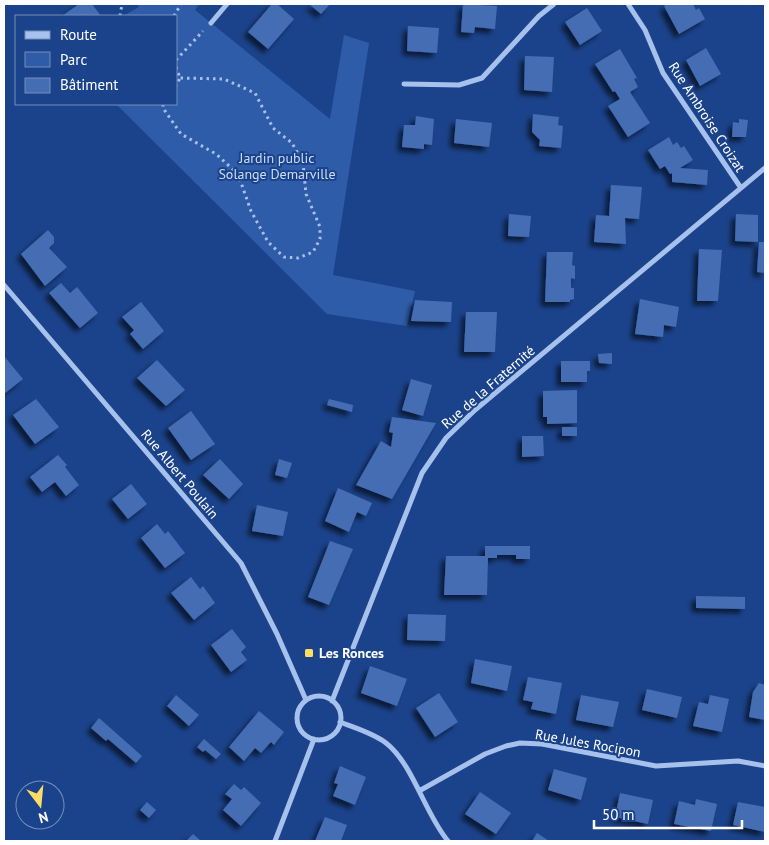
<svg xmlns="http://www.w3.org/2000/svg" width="769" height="845" font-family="'PT Sans',sans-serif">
	<defs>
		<filter id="shadow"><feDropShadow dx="-4.5" dy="4.5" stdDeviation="2.5" flood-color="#0009"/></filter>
	</defs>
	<rect width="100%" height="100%" fill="#1b438b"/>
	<path fill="#2f5ca9" d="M137,4h62l-4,6 135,109 14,-84 25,8 -36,232 82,16 -8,35 -80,-12 -211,-210h60v-88h-53l16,-9z"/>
	<path fill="#446db3" filter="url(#shadow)" d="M79,4h13l9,12h-39z
		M272,4h5l17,15 -26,30 -20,-17z
		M309,4h21l-9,10z
		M463,4l34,2 -2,23 -20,-2 -1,6 -13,-1z
		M668,4h25l3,6 3,-2 6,11 -26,15 -15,-28z
		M587,8l15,23 -22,14 -15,-23z
		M408,26l31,2 -2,25 -30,-2z
		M706,48l15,26 -21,12 -14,-26z
		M620,49l17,29 -3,1 4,8 -8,5 20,31 -22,14 -20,-31 12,-7 -5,-8 -2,1 -18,-28z
		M525,56l29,1 -2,35 -28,-2z
		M533,114l26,3 -1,8 5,1 -2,22 -22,-2 1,-6 -8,-8z
		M416,116l18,3 -2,26 -8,-1v5l-22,-2 2,-22h11z
		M456,119l36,4 -3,24 -35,-4z
		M739,119l9,1 -2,17h-14l1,-15 6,1z
		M669,137l4,8 4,-3 4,6 3,-2 9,14 -13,8 28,2 -1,15 -35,-3v-9l-2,1 -5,-8 -5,3 -12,-19z
		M611,185l31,2 -3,32 -14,-1 1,26 -32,-2 2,-27 13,1z
		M509,214l22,2 -2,21 -21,-1z
		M736,214l22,1v27l-23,-1z
		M48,230l6,7v6l-5,5 18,19 -22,19 -24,-32z
		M759,242h6v31l-8,-1z
		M699,249l23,1 -4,51h-21z
		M547,252h26l-1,13 3,1v13l-4,-1v10h3v11l-4,1v2h-25z
		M61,283l9,10 7,-6 21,26 -18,15 -31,-35z
		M640,299l39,8 -3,20 -12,-2 -1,12 -28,-3z
		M415,300l37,2 -1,20 -40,-1z
		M141,302l23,29 -21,18 -13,-15 4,-4 -12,-13z
		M466,312h31l-2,40h-31z
		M612,353v11l-13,-1 -1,-9z
		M4,356l19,23 -19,15z
		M157,360l28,30 -19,16 -29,-28z
		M561,361h29v10h-3v11h-26z
		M411,379l21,6 -9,31 -21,-6z
		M577,390v33l-30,1v-7h-4v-26z
		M36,399l23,28 -24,17 -22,-29z
		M329,399l24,6 -1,7 -25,-7z
		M191,411l24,33 -24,16 -23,-32z
		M392,417l44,6 -44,76 -36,-14 25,-44 10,6 2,-14 -4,-1z
		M562,427h15v9h-15z
		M522,436h21l1,20 -22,1z
		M58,455l9,10 -2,2 14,18 -13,11 -11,-14 -13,10 -12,-15z
		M220,459l23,25 -14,15 -26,-24z
		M279,459l13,4 -5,15 -12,-3z
		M131,484l16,20 -19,15 -16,-20z
		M338,488l34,15 -6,13 -9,-4 -8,20 -24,-11z
		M257,505l31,7 -5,24 -31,-5z
		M157,524l8,10 3,-3 17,22 -20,15 -24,-30z
		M330,541l23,8 -24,56 -21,-8z
		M485,546h45v13h-14v-4h-19v3h-9l-1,37h-43l2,-39h39z
		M191,577l9,12 3,-3 12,17 -21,17 -23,-27z
		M696,596l49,1v12l-49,-1z
		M408,614l38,1 -1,26 -38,-1z
		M232,629l14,18 -5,5 6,8 -16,12 -20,-27z
		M475,659l37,7 -5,25 -36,-8z
		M370,666l37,13 -10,27 -36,-13z
		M528,677l34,6 -6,31 -25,-5 2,-7 -10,-2z
		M759,683l6,2v35l-16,-3 4,-25z
		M647,689l35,8 -5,21 -35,-8z
		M439,693l19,29 -23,15 -19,-29z
		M176,695l23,20 -10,11 -22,-20z
		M581,695l38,7 -6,25 -37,-7z
		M710,695l19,4 -7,33 -29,-6 6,-24 9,2z
		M259,711l25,21 -10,13 -3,-3 -10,11 -6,-5 -11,13 -15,-14z
		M99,718l43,38 -6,7 -28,-24 -2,2 -15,-13z
		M204,739l17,15 -5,5 -11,-9 -2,2 -6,-5z
		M340,766l26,11 -11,28 -22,-9 5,-12 -4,-1z
		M554,769l33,9 -6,22 -33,-10z
		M234,784l7,6 3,-3 17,16 -20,23 -18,-16 9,-11 -7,-5z
		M480,792l31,21 -15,21 -31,-20z
		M620,793l33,7 -5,24 -33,-7z
		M696,799l21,5 -6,27 -37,-7 5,-23 16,4z
		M147,802l9,8 -7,8 -9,-8z
		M738,802l27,5v25l-32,-7z
		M325,817l22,8 -6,16h-26z
		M537,833l12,8h-17z
		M193,834l8,7h-15z"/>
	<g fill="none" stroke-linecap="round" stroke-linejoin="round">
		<path stroke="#a7c1ed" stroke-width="3" stroke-dasharray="2.5 4" stroke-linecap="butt" d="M120,16l2,-12
			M174,16l7,-12
			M176,60l27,-29
			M176,67l4,11 -4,8
			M163,104v4l18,26 35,20 22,20 13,37 17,31 16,15 14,1 15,-6 7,-13v-12l-14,-33 -3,-31 -11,-20 -19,-15 -18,-35 -31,-14 -44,-1"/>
		<path stroke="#a7c1ed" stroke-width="5" d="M628,4l17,26 18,43 78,115
			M211,23l16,-19
			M404,84l55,1 23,-7 57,-62 15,-12
			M4,285l237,278 36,71 29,66
			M297 718a22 22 0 1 1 44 0a22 22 0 1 1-44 0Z
			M332,701l90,-228 24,-35 29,-28 290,-242
			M340,722c15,6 33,11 46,21 27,21 39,71 62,98
			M419,791l66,-37 21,-8 14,-3 22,1 114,22 82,-5 27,5
			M275,841l39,-102"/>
	</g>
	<rect fill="#fedd64" stroke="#1b438b" stroke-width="2" x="304" y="648" width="10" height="10" rx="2.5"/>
	<g text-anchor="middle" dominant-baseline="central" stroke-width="4" stroke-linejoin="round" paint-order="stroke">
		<g font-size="14" fill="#fff" stroke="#1b438b">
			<text transform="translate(707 117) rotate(57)">Rue Ambroise Croizat</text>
			<text transform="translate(488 387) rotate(-41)">Rue de la Fraternité</text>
			<text transform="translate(180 474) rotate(50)">Rue Albert Poulain</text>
			<text transform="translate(588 743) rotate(10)">Rue Jules Rocipon</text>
		</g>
		<g font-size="14" fill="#ccddf9" stroke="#1b438b">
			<text x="277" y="158">Jardin public<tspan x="277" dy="16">Solange Demarville</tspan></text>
		</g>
		<g font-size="14" font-weight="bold" fill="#fff" stroke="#1b438b" text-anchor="start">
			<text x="319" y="653">Les Ronces</text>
		</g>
	</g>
	<rect width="769" height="845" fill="none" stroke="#ffffff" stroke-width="10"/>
	<rect x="15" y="15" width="162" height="90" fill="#1b438b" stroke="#768eb9"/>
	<rect x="25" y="31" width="25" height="8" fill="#a7c1ed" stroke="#768eb9"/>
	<text x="60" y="40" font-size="15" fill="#ffffff">Route</text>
	<rect x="25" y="52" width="25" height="15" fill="#2f5ca9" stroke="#768eb9"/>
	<text x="60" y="65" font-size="15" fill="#ffffff">Parc</text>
	<rect x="25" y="78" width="25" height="15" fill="#446db3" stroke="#768eb9"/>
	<text x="60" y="90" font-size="15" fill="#ffffff">Bâtiment</text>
	<g transform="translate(40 805) rotate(164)"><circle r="24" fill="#1b438b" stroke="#768eb9"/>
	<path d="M0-4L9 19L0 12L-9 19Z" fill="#fedd64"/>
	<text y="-8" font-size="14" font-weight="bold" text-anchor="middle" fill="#ffffff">N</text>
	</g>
	<path d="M594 820v8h148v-8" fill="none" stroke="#ffffff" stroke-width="2.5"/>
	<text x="602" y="820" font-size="15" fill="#ffffff" stroke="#1b438b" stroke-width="4" paint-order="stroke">50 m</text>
</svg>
